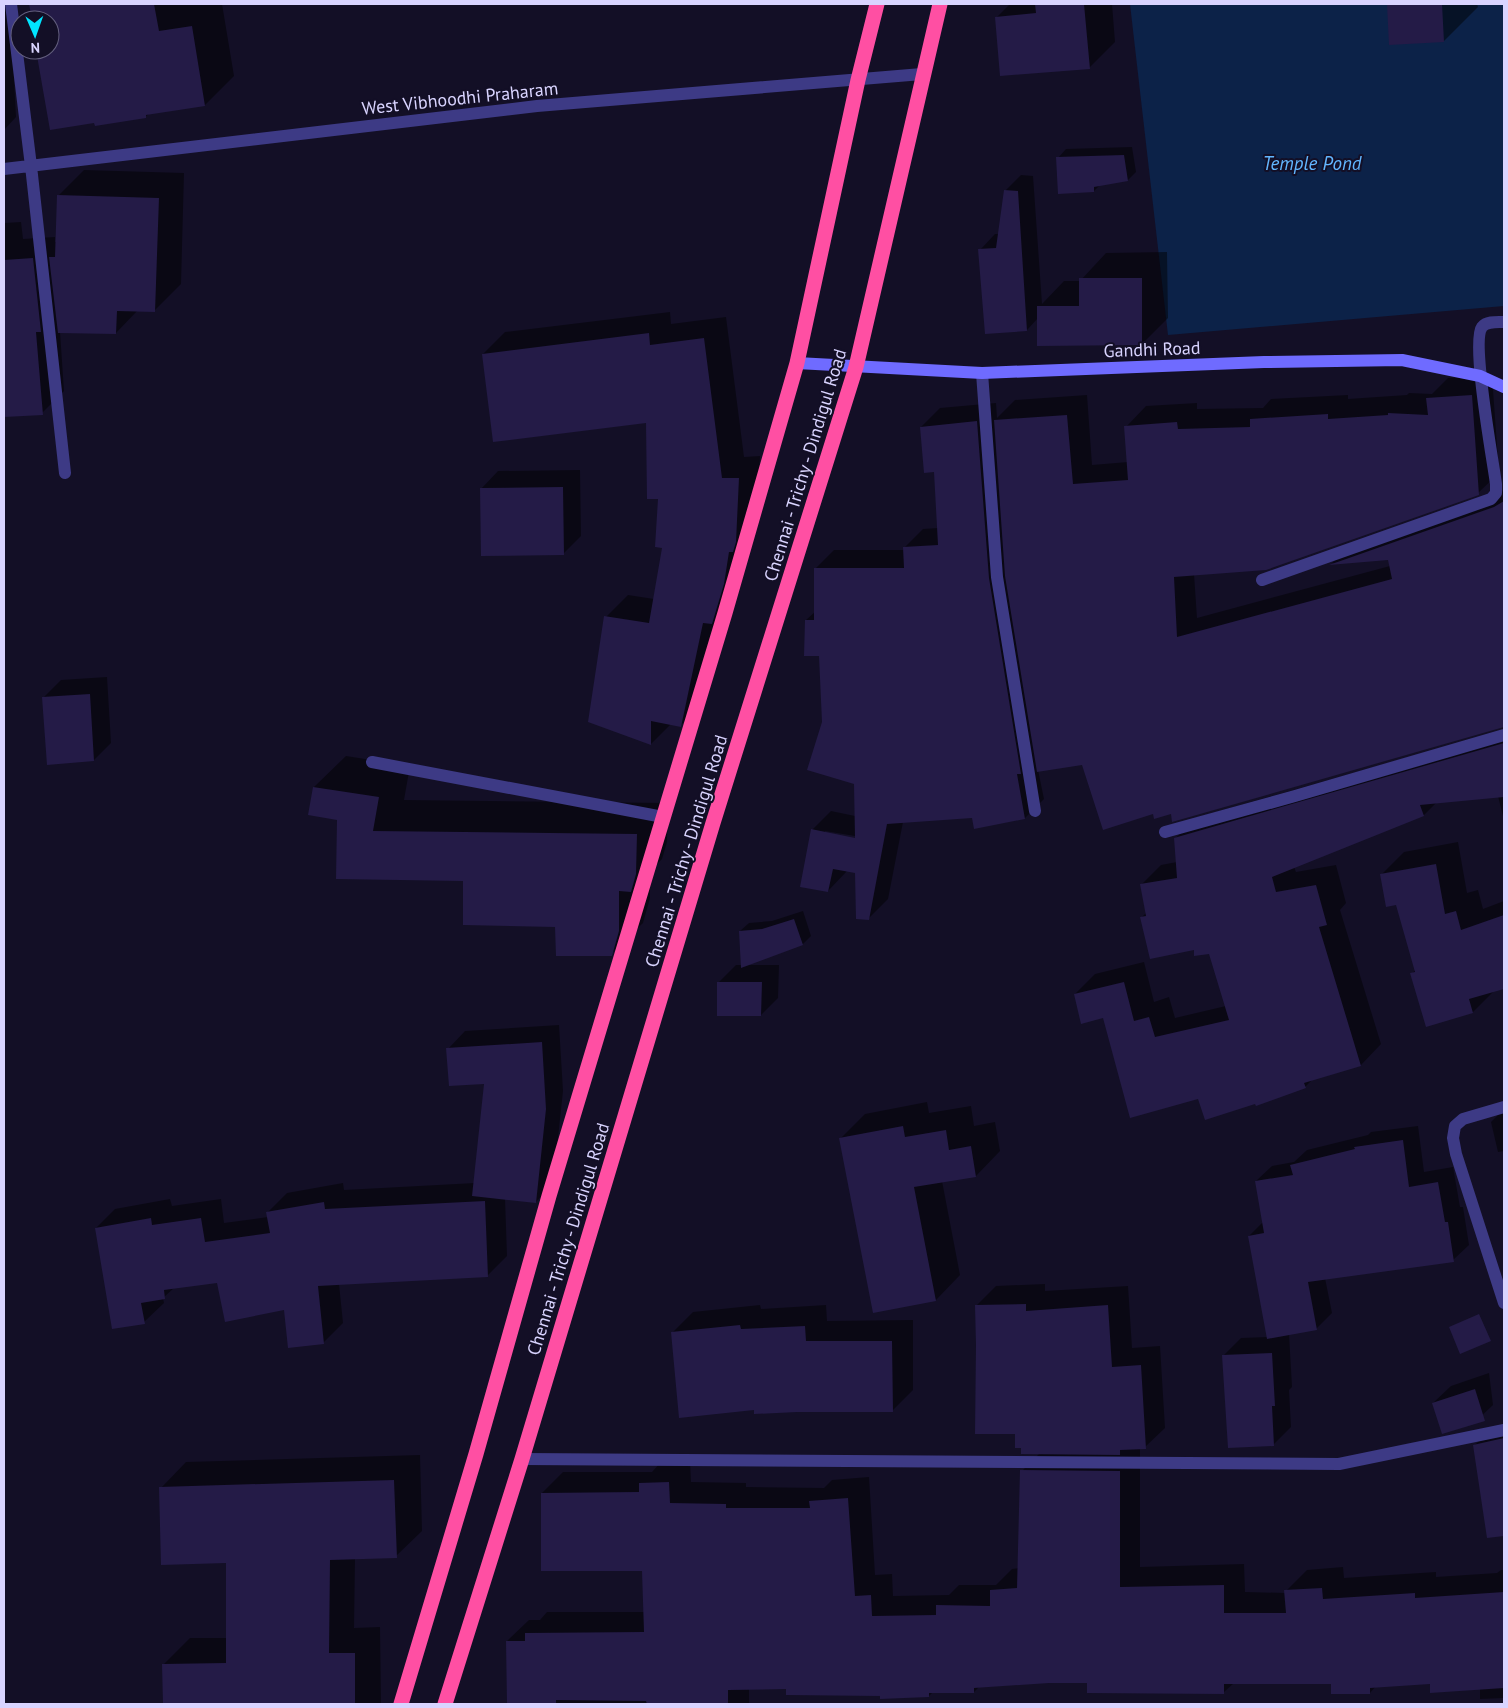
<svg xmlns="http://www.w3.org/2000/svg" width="1508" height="1708" font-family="'PT Sans',sans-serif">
	<rect width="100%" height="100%" fill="#130f26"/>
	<path fill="#0c2248" d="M1130,4h374v302l-336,29z"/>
	<path fill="#0007" fill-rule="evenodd" d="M4,4h6l6,113 -12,13z
		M30,4h192l12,72 -29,29 -56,9 -3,2 -108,-66h12v-30h-17z
		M1010,4h102l3,38 -26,26 -93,-50z
		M1389,4h88l1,3 -34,34 -54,3z
		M1132,147l4,25 -8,8 -28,5 -6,6 -36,-33 8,-9z
		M84,170l100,3 -3,111 -26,26h-17l-22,23 -56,-1 4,59 -22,22 -38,3v-193l17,-1 2,17 32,-2v5h2l1,-46z
		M1021,175l12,1 9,128 22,-23h16l26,-28 61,-1 1,66 -26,26 -104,-26 -11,12 -47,-80 15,-16h4l6,-43z
		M670,312l1,12 55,-7 18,140 16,-1 -3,63 -55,185 -22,22 -9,-2 -20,20 -45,-127 22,-22 26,4 10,-52 -5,-49 -11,-77 -165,-67 22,-22z
		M1492,376l7,97 -21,20 -284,81 3,44 193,-52 -1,-7 -57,4 18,-18 154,-54v235l-332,87 -18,-1 -71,-48 -45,6 6,29 -19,19 -50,10 -2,-12 -70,6 -15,77 -19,19 -12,-46 -10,-1 -19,20 -16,-61 19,-19 24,5v-33l-32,-61 -2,-67 -15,-35 10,-9 -1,-42 19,-19h70v-2l19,-19 15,-1 -3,-57 -14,-44 19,-19 56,-5 1,15 18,-18 72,-5 5,70 36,-3 -2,-35 20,-21 51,-3v6l66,-1 8,-9 77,-4v4l59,-4 2,-2 23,1 16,-16zM825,831l36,6v3l-36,-7z
		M580,470l1,66 -18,18 -82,-65 17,-18z
		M107,677l4,66 -17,17 -51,-62 18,-18z
		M1504,730v90l-6,-24 -61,6 -13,13 -130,52 2,5 40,-7 10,38 -6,7 41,134 -20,21 -47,13 -9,9 -49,15 -57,-4 -124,-104 20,-20 49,-12 10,40 15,-5 6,21 51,-12 -16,-53 -15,-5 -53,-31 4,-4 -5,-28 20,-20 16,-3 -2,-23 20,-21z
		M346,756l64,10 -6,34 264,3 -1,39 -5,17 -12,12v27l-7,25 -32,31 -54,-28 -219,-108 -24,-31z
		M1458,842l9,51 11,-3 5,19 21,-8v86l-9,3 -22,22 -46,13 -15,-51 4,-5 -19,-65 -15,-30 22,-22z
		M803,911l8,25 -8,8 -57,21h33l-1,33 -17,17 -42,-33 17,-17h6l-2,-34 9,-8 23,-2z
		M559,1025l4,66 -10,93 -17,18 -31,-4 2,58 -19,19 -149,9 4,39 -20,20 -38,-35 -67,-27 -43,6 -12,11 1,5 -20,19 -48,-94 19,-19 55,-10 2,7 49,-7 3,24 44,-6 -1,-4 20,-20 56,-10 1,7 131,-7 11,-100 -38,-34 17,-18z
		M927,1102l2,11 42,-7 3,20 21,-4 5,29 -24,25 -34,5 18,94 -24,25 -96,-161 25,-25z
		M1504,1109v42l-6,1 -7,-30z
		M1418,1126l6,46 29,-5 7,40h3l6,38 -16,15 -128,18 7,35 -16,16 -27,5 3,53 -3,3 2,37 -18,18 -50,-89 18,-18 27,-1 -19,-101 14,-14 -7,-41 16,-15 22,-4 13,-12 61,-15 3,-3z
		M1045,1284v7l83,-5 4,62 28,-2 5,82 -20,19 -5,1v119l104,-3 1,28 41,1v-2l21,-21 36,-3 1,11 92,-6v5l61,-4 4,-3h3v128l-24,1v-10l-49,-6 -55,3 -6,7 -37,-10h-99l-10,9 -136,-11 -40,1 -69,5 -5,5h-41l-4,4 -141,-8h-39v16h-241l-1,-63 22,-21h11l7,-8h98l-2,-43 -101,-76 21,-21h89l9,-10 29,-1 1,21 55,1v4l78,1 8,-8 37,-3 6,98 17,-1 1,22 56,-1 10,-10h37l16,-16 7,-1 3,-97 18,-18 -18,-6 -6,-14 -40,-127 20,-20z
		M760,1305l1,4 65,-4 1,16 86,-1v70l-21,21 -137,-2 -83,-76 21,-21z
		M1489,1373l4,32 -18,17 -42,-19 18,-17z
		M1504,1425v81l-20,3 -9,-64 17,-17z
		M420,1455l2,76 -26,25 -41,2 -1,70 26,-1 1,77h-217v-40l26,-26h37l1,-77 -67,-73 25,-26z"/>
	<path fill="#241b47" d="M29,4h125l5,27 33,-5 13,80 -59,9v3l-51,8 -1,-3 -44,7 -14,-80h14v-30h-18z
		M1035,4h49l6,65 -90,7 -5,-59 41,-4z
		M1387,4h55l2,38 -55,3z
		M1124,155l4,26 -34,6v5l-36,2 -2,-37z
		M1004,190l14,1 9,140 -42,3 -7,-85 18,-1z
		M57,195l102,3 -4,114 -38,-1 -1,23 -58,-1 -9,-76h6z
		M33,258l8,74h-5l7,83 -39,2v-157z
		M1079,278h63v67l-105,1v-40h42z
		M649,333l1,12 54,-7 18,140h17l-3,64 -3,10h-4l-5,32 -12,40 -9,-1 -22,104 -30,-6v24l-63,-23 16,-106 45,7 13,-75 -7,-1 3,-48h-11l-1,-76 -153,19 -11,-88z
		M1472,395l7,100 -213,75 -92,7 3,60 215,-58 -4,-19 -59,5 165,-58 10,-6v226l-332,95 -1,-8 -17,5 -1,-5 -50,16 -21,-65 -45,7 -32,-196 -11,-156 73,-5 6,69 55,-4 -4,-54 53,-4 1,7 72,-2v-8l78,-5v5l60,-4v-2l40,2 -2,-17z
		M977,421l12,157 32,196h-4l8,45 -51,10 -2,-11 -85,6 -18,96 -13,-1 -1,-46 -22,-4 -5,23 -28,-5 11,-58 44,9 -1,-54 -47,-14 15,-48 -3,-66h-15l1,-36h9v-52h90l-1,-21 35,-2 -4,-73 -10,1 -4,-46z
		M563,487l1,68 -83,1 -1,-68z
		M90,694l4,67 -47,4 -5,-68z
		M1504,743v54l-84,8 4,11 -152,61 4,15 40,-7 11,40 -8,2 42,139 -57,17 2,5 -50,18 -1,-2 -50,16 -7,-21 -68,19 -27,-100 -22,6 -7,-30 50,-12 10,39 15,-4 6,20 74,-17 -20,-66 -15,2v-6l-44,9 -10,-42 6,-1 -6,-32 37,-6 -3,-40z
		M313,787l66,10 -6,34 264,3 -1,40 -5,18 -12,-1v40l-7,25h-56l-1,-29 -92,-2v-44l-127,-2 1,-59 -29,-5z
		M1436,864l9,50 11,-3 5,19 43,-15v74l-35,10 4,14 -47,14 -16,-54 5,-1 -19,-67 -10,2 -6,-33z
		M794,919l9,26 -62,23 -2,-37 23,-2z
		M717,982h45l-1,34h-44z
		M542,1042l4,67 -10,94 -64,-7 12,-112 -35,2 -3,-38z
		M903,1126l2,11 41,-7 3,20 22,-4 5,31 -62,10 22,114 -63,12 -34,-175z
		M1403,1140l6,47 29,-5 7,40h3l6,40 -146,20 9,48 -50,9 -19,-103 16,-3 -9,-52 38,-6 -3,-10 65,-16 -1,-2z
		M485,1201l3,76 -170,9 6,58 -36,4 -4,-38 -59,12 -8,-39 -53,7 1,9 -24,4 4,21 -33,5 -17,-101 56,-10 1,7 49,-7 4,24 65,-9 -4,-21 58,-10 1,7z
		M1026,1304v7l82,-6 4,62 29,-2 5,84 -26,1v5l-99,-1v-6h-6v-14h-40l1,-89 -1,-40z
		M1479,1314l12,27 -31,13 -11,-27z
		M740,1325l1,4 64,-3 1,15h86l1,71h-96l-43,2v-4l-75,8 -8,-86z
		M1272,1353l3,53h-3l2,40 -46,2 -6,-93z
		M1475,1389l10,32 -43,13 -10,-31z
		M1504,1438v98l-17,2 -14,-93z
		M1020,1470l100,1v116l104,-2v28h62l-2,-23 38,-2 1,11 92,-6v5l89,-6v96l-74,5v-9l-60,4v6h-39v-10h-107v10l-137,-1v-10h-38l-75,5v5h-45v4l-49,2v-3l-94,-1v-6l-58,1v14h-81l-1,-3 -90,-1v4h-49l-1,-63h19v-8l119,-1 -2,-61h-101v-78l98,-1v-9l30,-1 1,21 56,1v4h84l-1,-7 39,-3 7,98 16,-1 1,21 64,-1v-10l54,1v-16l27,-2z
		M394,1480l3,78 -67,2 -1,93h26v51h-192l-1,-40 64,-1v-100l-65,2 -2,-78z"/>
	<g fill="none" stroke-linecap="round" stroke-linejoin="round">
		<path stroke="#3d3a85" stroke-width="12" d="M11,4l20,162 34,307
			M4,169l533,-63 385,-32
			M982,373l15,204 38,234
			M1262,580l229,-81 5,-6v-9c-3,-23 -25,-143 -14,-157 5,-6 15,-5 22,-5
			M372,762l291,55
			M1165,832l130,-36 209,-61
			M1504,1107l-41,12 -8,7 -2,12 3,16 48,149
			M522,1459l817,5 165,-34"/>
		<path stroke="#6f6bff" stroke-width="12" d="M797,363l185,10 282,-11 138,-2 78,16 24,11"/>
		<path stroke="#ff4fa3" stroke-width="15" d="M401,1704l75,-250 73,-258 176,-583 72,-250 61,-283 19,-76
			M445,1704l77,-245 191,-636 143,-456 84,-363"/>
	</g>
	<g text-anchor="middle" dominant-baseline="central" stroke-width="4" stroke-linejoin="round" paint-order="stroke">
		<g font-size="18" fill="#d9d4ff" stroke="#130f26">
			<text transform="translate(460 98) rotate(-6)">West Vibhoodhi Praharam</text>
			<text transform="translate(1152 349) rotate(-2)">Gandhi Road</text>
			<text transform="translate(805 465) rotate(-73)">Chennai - Trichy - Dindigul Road</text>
			<text transform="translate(686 851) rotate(-73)">Chennai - Trichy - Dindigul Road</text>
			<text transform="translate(568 1239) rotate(-73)">Chennai - Trichy - Dindigul Road</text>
		</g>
		<g font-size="19" font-style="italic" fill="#62b6ff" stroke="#130f26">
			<text x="1312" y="163">Temple Pond</text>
		</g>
	</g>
	<rect width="1508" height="1708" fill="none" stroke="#d9d4ff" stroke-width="10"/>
	<g transform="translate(35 35) rotate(178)"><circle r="24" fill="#130f26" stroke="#625e7d"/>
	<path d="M0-4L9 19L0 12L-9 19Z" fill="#00e5ff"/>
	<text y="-8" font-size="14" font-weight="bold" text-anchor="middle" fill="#d9d4ff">N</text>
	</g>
</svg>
